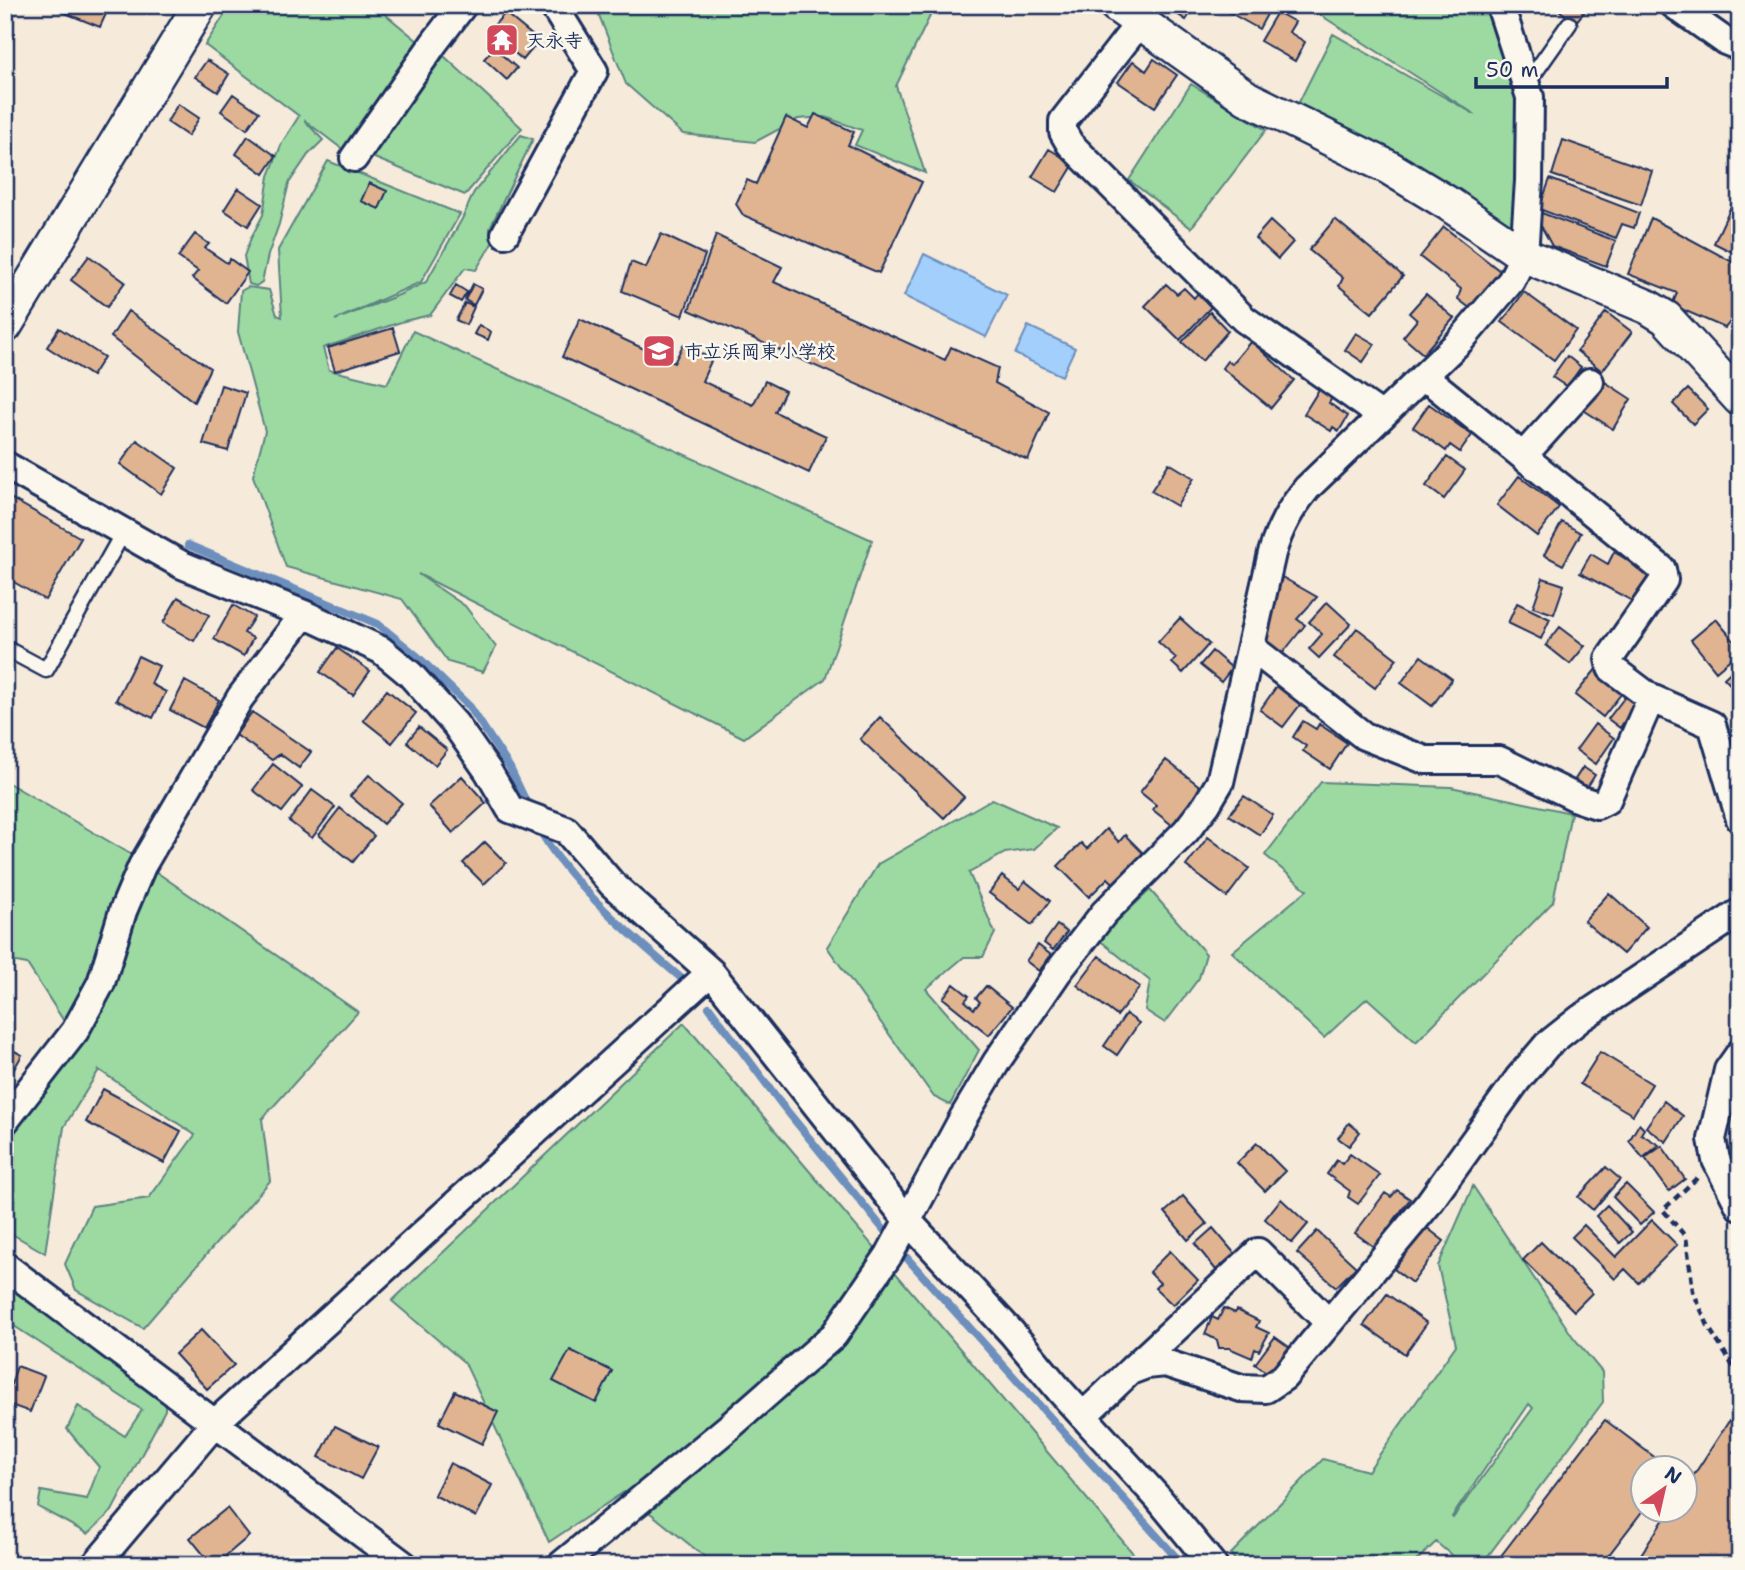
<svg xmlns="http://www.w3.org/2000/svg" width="1745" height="1570" font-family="'Shantell Sans','Klee One',sans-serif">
	<rect width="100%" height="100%" fill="#f6eada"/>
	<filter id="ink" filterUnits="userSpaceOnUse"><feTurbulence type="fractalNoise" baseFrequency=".0143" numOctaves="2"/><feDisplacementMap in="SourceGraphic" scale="14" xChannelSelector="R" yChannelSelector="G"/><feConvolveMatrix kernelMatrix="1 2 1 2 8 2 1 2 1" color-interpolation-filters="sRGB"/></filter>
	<g filter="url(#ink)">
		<path fill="#9cdaa2" stroke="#5c8480" stroke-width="2" fill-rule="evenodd" d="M231,5h143l45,37 -65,116 -50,-38 19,20 -15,15 -19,28 -10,41 -11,31 -6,27 -6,4 -7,-2 -5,-28 7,-18 12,-23 6,-39 13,-33 17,-27 -94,-71z
			M595,5h334l1,11 -34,70 29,87 -70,-28 7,-15 -37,-13 -27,2 -43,23 -72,-8 -57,-50z
			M1305,5h179l35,98 -6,123 -215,-122 35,-70 143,81z
			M444,56l78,72 -57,67 -98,-40z
			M1191,84l75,46 -75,98 -62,-48z
			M521,135l12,4 -43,89 4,12 -18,30 -11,-2 -35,47 -26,6 -81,27 6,22 58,14 26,-53 459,209 -47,139 -81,59 -326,-164 47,32 31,41 -13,25 -35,-10 -46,-63 -116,-32 -33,-91 12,-45 -27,-99 3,-41 7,-4 21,3 8,25 5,2 -4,-67 50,-89 132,53 -39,68 -86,38 64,-25 27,-13 36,-63 12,-27z
			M5,781l124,72 229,159 -96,107 8,62 -127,147 -67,-38 -11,-26 27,-58 57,-8 46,-63 -96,-65 -35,57 -19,126 -40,-23v-94l75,-90 -53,-82 -22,-4z
			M1321,782l130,5 120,26 -18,89 -137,140 -49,-44 -43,40 -92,-86 75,-62 -42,-35z
			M992,799l65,29 -23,21 -29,4 -36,20 26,60 -12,24h-19l-38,32 53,61 -29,55 -16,-8 -107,-150 51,-83z
			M1150,890l56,64 -7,24 -34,45 -20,-13 5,-29 -52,-42z
			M684,1023l459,542h-428l-91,-73 -75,50 -84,-179 -73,-62z
			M1473,1186l100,151 29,35 1,30 -115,154 9,9h-34l-27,-23 -24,23h-174l-7,-11 92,-95 45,12 88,-126 -18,-79zM1529,1404l4,4 -80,110 -1,-1z
			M5,1266l160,119v25l-53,101 -24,23 -50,-27 3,-16 46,8 12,-32 -32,-38 11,-23 47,30 17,-26 -137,-90z"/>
		<path fill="#a2cffc" stroke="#6c8fbd" stroke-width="2" d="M924,254l83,41 -21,42 -82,-41z
			M1028,326l47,22 -13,28 -47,-22z"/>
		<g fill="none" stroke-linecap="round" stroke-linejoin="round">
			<path stroke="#6c8fbd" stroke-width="8" d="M188,545l190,79 38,31 54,52 40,61 20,42
				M539,828c26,52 97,112 142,150
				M709,1007l74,99 123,151 277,308"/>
		</g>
		<path fill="#e0b490" stroke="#1b2f5e" stroke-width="2" d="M45,5h65l-10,22z
			M1174,5h22l-10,15 -15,-10z
			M1216,5h56l-13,24z
			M1553,5h37l-15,18z
			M1277,12l18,10 -6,10 16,10 -10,19 -35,-20z
			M505,13l34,28 -16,19 -34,-29z
			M494,48l23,20 -10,12 -23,-21z
			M1154,59l23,16 -22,32 -37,-25 15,-21 13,10z
			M207,60l22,14 -11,18 -23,-15z
			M233,94l26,18 -12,17 -26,-18z
			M178,104l21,14 -11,18 -21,-14z
			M815,114l39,18 -6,13 74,37 -43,91 -136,-58 -7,-11 11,-24 9,4 30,-67 22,11z
			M248,136l28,20 -12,18 -28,-20z
			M1563,140l89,31 -11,34 -89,-30z
			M1049,149l25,15 -17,28 -25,-15z
			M1550,179l89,34 -5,15 -12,-4 -6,14 -77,-29z
			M369,183l18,8 -8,18 -18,-8z
			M238,188l24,16 -14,22 -24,-16z
			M1733,202l7,4v50l-26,-13z
			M1539,212l77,29 -10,25 -54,-20 -12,-22 -5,-1z
			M1651,218l89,48v43l-15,19 -53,-23 5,-12 -49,-19z
			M1335,219l68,57 -31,37 -33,-27 4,-8 -34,-28z
			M1270,221l23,21 -15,17 -23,-21z
			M1444,227l56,44 -29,38 -13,-10 3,-10 -41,-32z
			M195,234l14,10 -4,4 22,15 3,-4 18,13 -22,31 -34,-25 6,-7 -20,-14z
			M661,234l44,21 -22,61 -61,-25 9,-29 15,6z
			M716,235l66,32 -8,15 171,78 6,-13 47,21 -3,15 54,29 -21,48 -339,-150z
			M89,256l36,26 -18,25 -36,-27z
			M473,284l9,5 -8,16 -9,-5z
			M1166,284l11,10 7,-6 10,10 4,-5 13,14 -31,33 -35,-34z
			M456,285l11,7 -6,10 -11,-6z
			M1524,292l52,38 -22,30 -52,-38z
			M1426,294l28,24 -31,36 -20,-17 14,-17 -8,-7z
			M465,303l9,4 -8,18 -10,-5z
			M128,311l82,57 -16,34 -83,-65z
			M1210,312l18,19 -26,30 -20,-19z
			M1606,312l26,20 -30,39 -25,-20z
			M580,319l94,44 9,-18 29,14 -10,22 51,24 12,-24 20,10 -10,21 51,24 -17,37 -247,-116z
			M479,325l12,7 -3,8 -14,-6z
			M59,328l45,29 -12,19 -45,-29z
			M393,328l7,23 -65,20 -7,-23z
			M1356,333l19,11 -12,18 -18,-12z
			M1251,341l43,39 -23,28 -49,-40 5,-7 5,3z
			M1567,356l14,11 -14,20 -15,-10z
			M1602,380l29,19 -18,30 -31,-20z
			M221,385l25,8 -18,58 -25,-7z
			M1320,388l13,8 -4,7 19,13 -9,15 -6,-4 -2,4 -27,-17z
			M1688,389l20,20 -15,15 -20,-20z
			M1429,404l43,31 -12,17 -10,-7 -4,6 -33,-24z
			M137,440l40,28 -16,26 -41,-30z
			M1447,457l18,13 -21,29 -18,-13z
			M1169,463l25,15 -17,28 -26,-15z
			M1519,476l40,31 -22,29 -40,-31z
			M5,495l76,43 -36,62 -40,-23z
			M1562,522l19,11 -18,32 -19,-10z
			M1614,552l36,21 -16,29 -54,-29 11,-19 17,10z
			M1282,577l35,20 -20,22 8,6 -23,29 -17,-12z
			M1543,578l21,7 -10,29 -21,-7z
			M178,597l31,18 -15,26 -31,-18z
			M1327,602l24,22 -32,34 -10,-9 13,-15 -13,-12z
			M1517,603l33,16 -9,20 -33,-16z
			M233,605l21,12 -10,16 9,5 -9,18 -30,-17z
			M1180,618l29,26 -26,29 -11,-10 4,-5 -18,-16z
			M1716,619l24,29v3l-24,20 -25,-31z
			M1560,627l25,19 -15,18 -24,-19z
			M1357,628l40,31 -22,29 -41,-31z
			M337,648l33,23 -17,24 -33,-23z
			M1212,651l20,17 -11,14 -21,-17z
			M138,656l21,10 -8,18 15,8 -13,26 -37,-18z
			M1421,656l31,23 -20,27 -31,-23z
			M1740,663v32l-16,-17z
			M1597,668l28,21 -22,28 -28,-22z
			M185,681l34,19 -15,28 -34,-18z
			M1279,683l24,18 -20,26 -23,-17z
			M387,690l29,23 -24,30 -29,-23z
			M1628,693l9,8 -17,27 -12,-9z
			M252,712l59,40 -12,16 -19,-14 -8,6 -36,-25z
			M880,717l84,80 -20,21 -84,-79z
			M1303,721l13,8 3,-5 28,19 -17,26 -27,-18 3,-5 -13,-9z
			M1595,724l19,14 -18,26 -20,-14z
			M419,727l28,23 -12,15 -28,-23z
			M1166,760l36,28 -30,37 -19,-15 3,-5 -16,-13z
			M273,764l29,23 -20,25 -29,-22z
			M1583,767l12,8 -9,14 -12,-8z
			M369,775l33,28 -19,21 -33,-28z
			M462,776l24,27 -33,30 -24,-27z
			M312,790l23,17 -23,31 -23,-17z
			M1244,796l29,19 -13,20 -31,-20z
			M340,808l34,28 -21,26 -34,-27z
			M1106,829l13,13 6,-7 18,18 -30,30 -5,-5 -19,19 -31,-31 23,-23 6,6z
			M1208,837l41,31 -22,29 -41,-31z
			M485,842l21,21 -22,21 -21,-21z
			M1002,876l17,13 6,-8 25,20 -18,24 -43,-32z
			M1609,893l38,34 -24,27 -39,-33z
			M1057,925l10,7 -14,18 -9,-7z
			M1038,945l13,10 -12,16 -13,-10z
			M1099,956l41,31 -23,29 -40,-31z
			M954,984l15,12 -4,5 9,8 6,-7 -4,-4 10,-12 26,21 -23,28 -46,-37z
			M1126,1014l13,9 -22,32 -13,-9z
			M5,1046l17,9 -17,30z
			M1600,1052l52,32 -19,31 -53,-31z
			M103,1089l78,42 -17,32 -78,-41z
			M1664,1101l19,15 -17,26 -20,-15z
			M1349,1123l11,9 -11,14 -11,-8z
			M1639,1124l5,5 -3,5 18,11 -16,13 -14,-17z
			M1257,1143l28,28 -20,20 -28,-28z
			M1662,1146l23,33 -16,12 -24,-33z
			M1350,1154l30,21 -22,29 -10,-7 2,-6 -23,-17 10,-14 5,4z
			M1606,1167l14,12 -27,31 -15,-13z
			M1626,1184l28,28 -14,13 -27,-28z
			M1397,1190l13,9 -36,48 -19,-14 30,-40 6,4z
			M1183,1196l24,28 -19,16 -23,-28z
			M1281,1199l27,25 -16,19 -27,-24z
			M1607,1205l25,27 -12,11 -24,-27z
			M1652,1220l25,25 -38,38 -14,-14 -10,10 -43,-42 12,-12 32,32z
			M1426,1227l18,14 -32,42 -18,-14z
			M1213,1228l22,26 -19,16 -21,-26z
			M1317,1231l39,36 -20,20 -39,-34z
			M1541,1242l51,51 -18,18 -51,-51z
			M1170,1251l28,29 -25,25 -18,-17 5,-5 -11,-11z
			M1387,1294l40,29 -22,31 -41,-29z
			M1224,1308l11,5 2,-3 22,11 -3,6 13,6 -10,18 -4,-2 -3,9 -23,-10h-10l-2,-8 -12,-6 7,-17 6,3z
			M201,1330l33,35 -27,24 -32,-35z
			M5,1333l6,4 -6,12z
			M1275,1337l14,10 -20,27 -14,-10z
			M570,1350l42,21 -16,32 -43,-22z
			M17,1366l27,10 -14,36 -25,-9z
			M455,1391l43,21 -16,32 -43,-21z
			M1605,1420l64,48h-25v41l-43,56h-92l-9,-8z
			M1729,1421l11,6v15l-7,10 7,4v109h-106l36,-55h16v-23z
			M335,1426l43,21 -17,32 -42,-22z
			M450,1463l42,22 -16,32 -42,-22z
			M227,1508l22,28 -34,29h-3l-22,-27z"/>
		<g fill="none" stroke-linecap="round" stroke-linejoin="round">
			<defs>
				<path id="service" d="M1526,85l43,-61
					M5,648l41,22 78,-139"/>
				<path id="minor" d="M1674,5l51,36 15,6
					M1140,22l-77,99v11l7,12 174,175 138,97
					M354,158l80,-115 29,-38
					M505,234l89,-163 -41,-66
					M1424,376l238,193 2,11 -55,79 2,9 40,30 61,27 28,94
					M1523,456l67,-74
					M5,465l177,100 122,49 77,36 29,24 45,50 33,47 22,38 56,21 46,54 99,88 197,249 104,112 49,59 97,106 55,67
					M1251,647l113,89 61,24h74l80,39 18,6 10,-5 44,-102
					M1740,1053l-12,17 -16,69 4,21 24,47
					M5,1121l70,-90 26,-48 22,-72 19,-45 98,-168 64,-84
					M5,1266l399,299
					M1131,1370l127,-118 71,71
					M1083,1416l47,-45 16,-6 19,-2 76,25 25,1 18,-12 145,-174 89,-124 29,-34 34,-27 159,-106
					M95,1565l121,-143 495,-450
					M561,1565l168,-138 105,-92 55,-80 74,-137 34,-57 61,-89 46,-59 82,-82 21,-27 13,-22 52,-229c8,-26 18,-44 35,-65l154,-148 50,-59 13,-26 5,-74 1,-84 -30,-92"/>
				<path id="tertiary" d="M1116,5l131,93 141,69 61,37 75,51 124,52 18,11 74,81
					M5,326l195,-321"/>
			</defs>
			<use href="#service" stroke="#1b2f5e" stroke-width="19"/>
			<use href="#minor" stroke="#1b2f5e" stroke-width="32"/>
			<use href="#tertiary" stroke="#1b2f5e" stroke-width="38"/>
			<path stroke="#1b2f5e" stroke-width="4.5" stroke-dasharray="7 5" stroke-linecap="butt" d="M1697,1178l-34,32 23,27 7,54 16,37 31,49"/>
			<use href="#service" stroke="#fbf7ec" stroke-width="14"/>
			<use href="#minor" stroke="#fbf7ec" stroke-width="26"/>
			<use href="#tertiary" stroke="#fbf7ec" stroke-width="33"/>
		</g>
	</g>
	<defs>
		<symbol id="temple-square" viewBox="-11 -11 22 22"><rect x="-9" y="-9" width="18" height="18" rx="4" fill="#d1495b" stroke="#fbf7ec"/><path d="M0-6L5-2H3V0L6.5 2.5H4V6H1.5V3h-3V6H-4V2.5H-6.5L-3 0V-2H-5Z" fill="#fff"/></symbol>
		<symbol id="school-square" viewBox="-11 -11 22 22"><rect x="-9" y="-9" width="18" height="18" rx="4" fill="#d1495b" stroke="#fbf7ec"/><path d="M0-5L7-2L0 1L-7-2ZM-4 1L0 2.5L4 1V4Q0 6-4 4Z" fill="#fff"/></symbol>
	</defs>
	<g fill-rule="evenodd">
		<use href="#temple-square" x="483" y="21" width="38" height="38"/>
		<use href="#school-square" x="640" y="332" width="38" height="38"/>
	</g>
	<g text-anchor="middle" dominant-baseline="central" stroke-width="5" stroke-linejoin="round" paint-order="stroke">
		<g font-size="19" font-weight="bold" fill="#1b2f5e" stroke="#fbf7ec" text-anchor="start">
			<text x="526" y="40">天永寺</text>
			<text x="684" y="351">市立浜岡東小学校</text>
		</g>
	</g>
	<rect width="1745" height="1570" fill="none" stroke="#fbf7ec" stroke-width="28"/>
	<rect x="14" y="14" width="1717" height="1542" fill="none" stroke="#1b2f5e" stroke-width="2.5" filter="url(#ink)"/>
	<g transform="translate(1664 1489) rotate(34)"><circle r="33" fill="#fbf7ec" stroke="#a1a7b3" stroke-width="2"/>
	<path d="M0-5L12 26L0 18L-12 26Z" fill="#d1495b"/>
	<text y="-10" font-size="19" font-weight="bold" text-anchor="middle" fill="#1b2f5e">N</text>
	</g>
	<path d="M1476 77v10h191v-10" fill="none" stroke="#1b2f5e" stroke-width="3.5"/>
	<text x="1486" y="77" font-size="21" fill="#1b2f5e" stroke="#fbf7ec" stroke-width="5" paint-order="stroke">50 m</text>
</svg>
